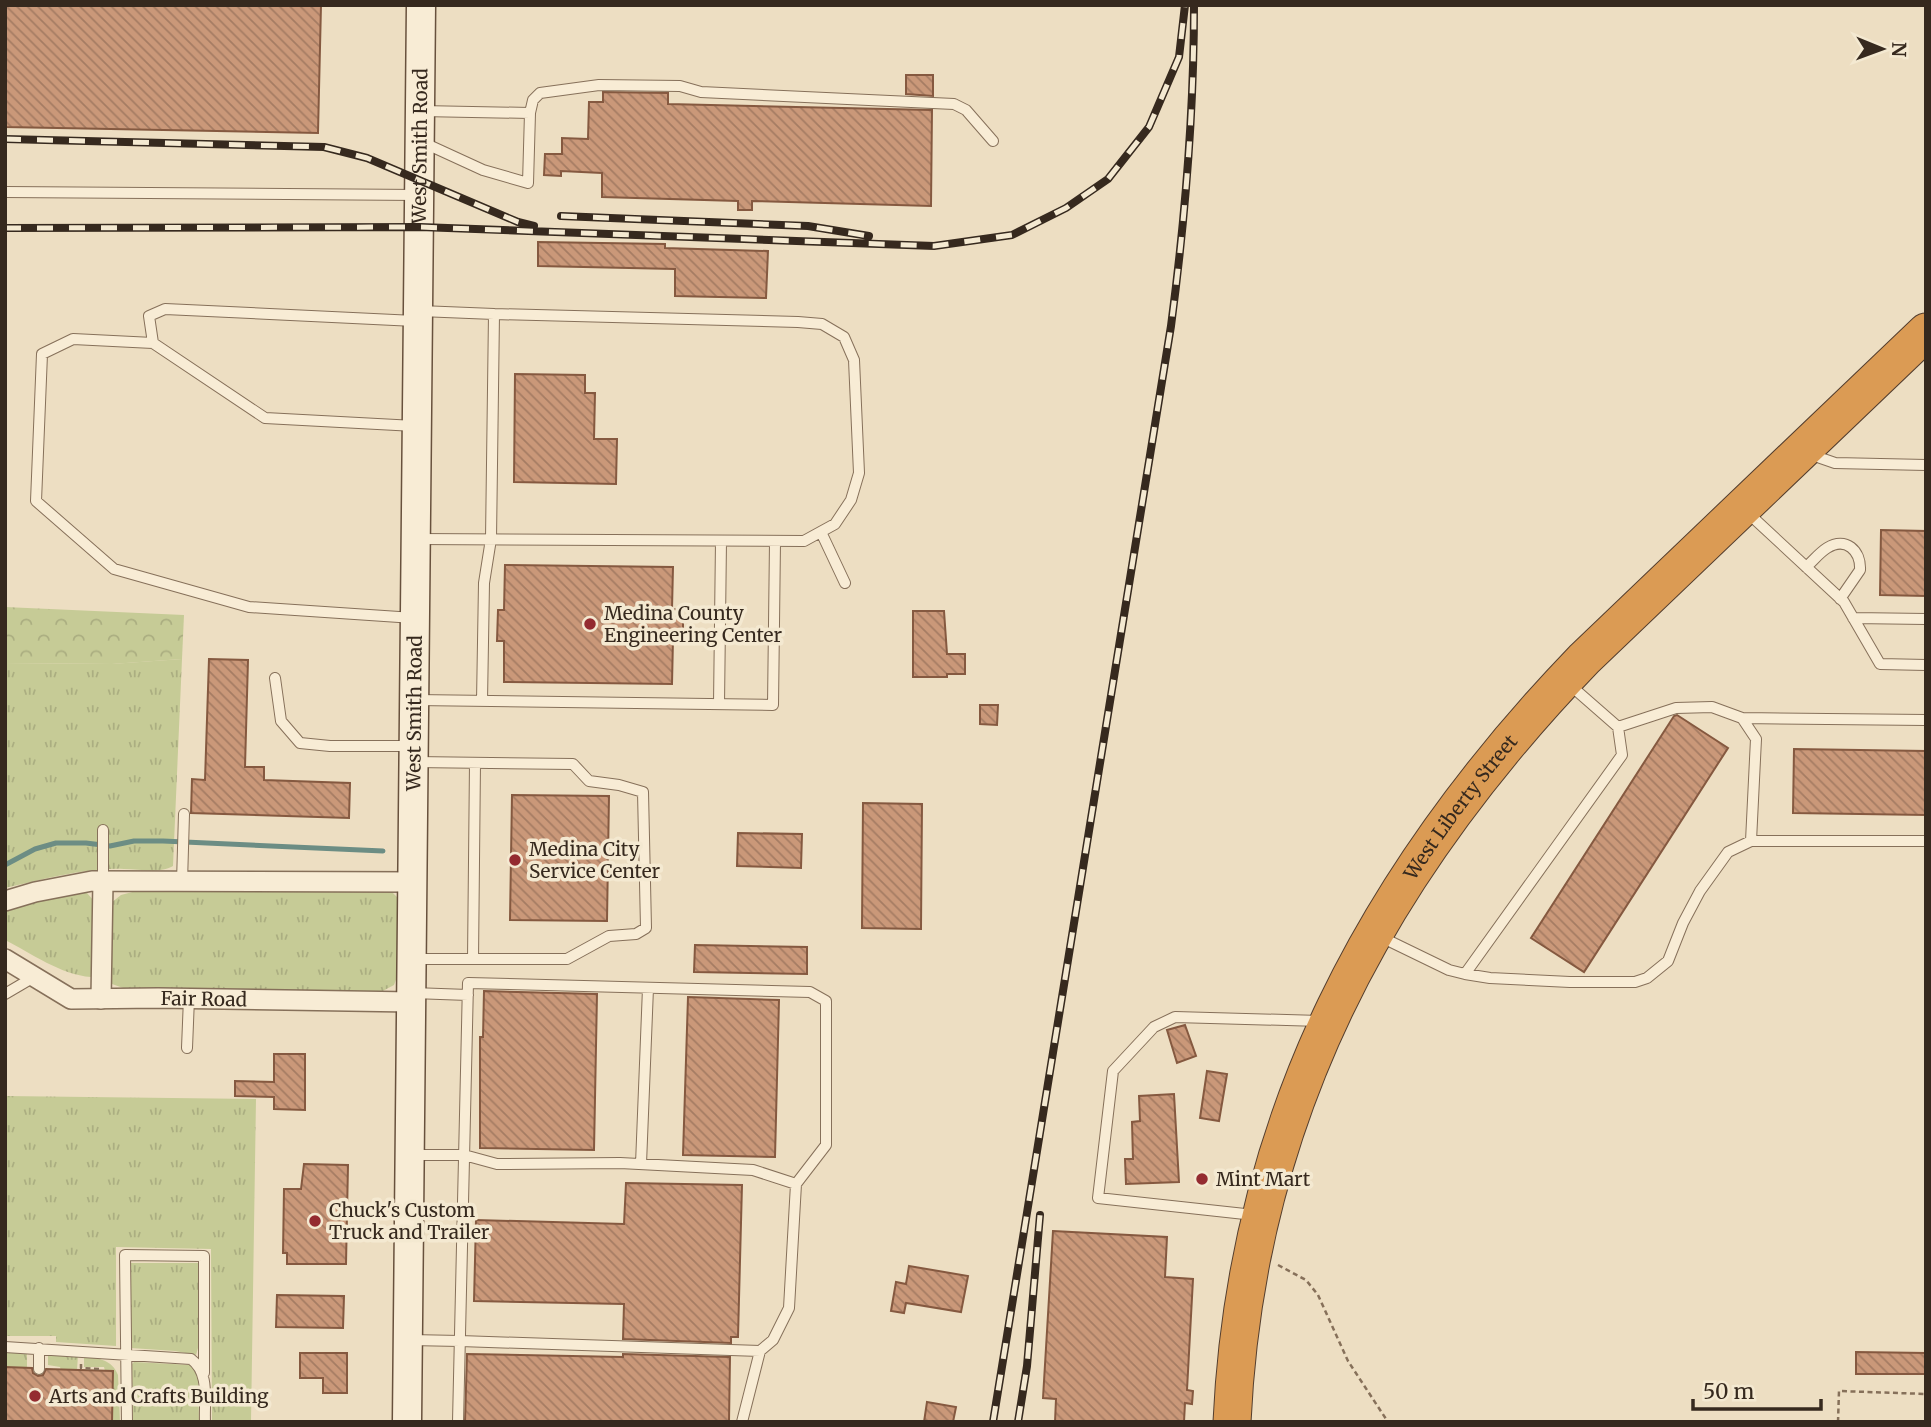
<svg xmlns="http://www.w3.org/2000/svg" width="1931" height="1427" font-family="Merriweather,serif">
	<defs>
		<pattern id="grass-tufts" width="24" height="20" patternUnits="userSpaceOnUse" patternTransform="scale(1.75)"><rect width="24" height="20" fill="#c6cb96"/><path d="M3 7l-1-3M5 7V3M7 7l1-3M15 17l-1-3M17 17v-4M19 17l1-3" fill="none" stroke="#abae81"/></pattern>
		<pattern id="forest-crowns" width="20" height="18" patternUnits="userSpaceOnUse" patternTransform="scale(1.75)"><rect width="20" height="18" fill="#c6cb96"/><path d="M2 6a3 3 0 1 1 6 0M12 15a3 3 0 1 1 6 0" fill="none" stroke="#abae81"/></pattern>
		<pattern id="building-back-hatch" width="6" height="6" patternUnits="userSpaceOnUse" patternTransform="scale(1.75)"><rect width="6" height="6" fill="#ca9879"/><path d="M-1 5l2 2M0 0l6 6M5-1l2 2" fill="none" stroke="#a57c63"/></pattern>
	</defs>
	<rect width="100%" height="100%" fill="#eddec2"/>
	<path fill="url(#grass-tufts)" d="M182,659l-9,207c-14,8 -33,3 -49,3 -36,-2 -83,11 -119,19v-225l106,1z
		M376,890l16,2 10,10 -2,67 -6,16 -15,8 -253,-4 -14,-5 -5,-14 4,-67 10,-8 15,-4z
		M75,892l12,1 7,8v72l-3,4c-30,-2 -60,-24 -86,-37v-29l22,-8z
		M5,1096l251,3 -5,323h-39l-1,-173 -95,-2v99l-60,-4v-6h-51z
		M130,1263h69l-1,85 -2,7 -21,-4 -44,-3z
		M5,1352l22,1v15l-22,-1z
		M48,1353l30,2 -1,15h-16l-1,-3 -12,-2z
		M84,1355c14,4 28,4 34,20l2,47h-8l1,-51h-8l-1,-4h-20z
		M134,1362l57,3 7,11 1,46h-66l-1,-58z"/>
	<path fill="url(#forest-crowns)" d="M5,607l179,8 -2,44 -70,5 -107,-1z"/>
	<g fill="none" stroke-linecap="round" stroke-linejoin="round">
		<path stroke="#6c8d84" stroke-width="5" d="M5,865l30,-16 21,-6h30l24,3 24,-5h29l220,10"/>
	</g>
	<path fill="url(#building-back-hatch)" stroke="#855940" stroke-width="2" d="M5,5h316l-3,128 -313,-6z
		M906,75h27v21l-27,-2z
		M603,92l65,1v11l264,6 -1,96 -179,-5v9h-14v-9l-136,-4v-24l-41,-2v5l-17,-1 1,-21h17v-16l26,1 1,-37h14z
		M538,242l127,2v4l103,3 -2,47 -91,-2v-27l-137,-3z
		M515,374l70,1v18h10l-1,46h23l-1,45 -102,-2z
		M1881,530l45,1v65l-46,-1z
		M505,565l168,2 -1,42 7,1v6h4v17h-5v6h-5l-1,45 -168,-2v-41h-7l1,-31h6z
		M913,611h31l3,43h18v20h-18v3h-34z
		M209,659l39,1 -3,107h19v13l86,3 -1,35 -158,-5 1,-34 13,1z
		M980,705h18l-1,20 -17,-1z
		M1677,715l51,33 -144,224 -53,-34 143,-222z
		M1794,749l132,2v64l-133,-2z
		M512,795l97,1 -2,125 -97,-1z
		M863,803l59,1 -1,125 -59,-1z
		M738,833l64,1 -1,34 -64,-2z
		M695,945l112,2v27l-113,-2z
		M484,991l113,3 -3,156 -114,-2v-111h3z
		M688,997l91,3 -4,157 -92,-2z
		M1185,1025l11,31 -19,7 -10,-33z
		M274,1054h31v56l-31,-1v-12l-39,-1v-15l39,1z
		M1207,1071l20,3 -8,47 -19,-3z
		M1174,1094l5,88 -53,2 -1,-25h8l-1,-37 8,-1 -1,-25z
		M304,1164l44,1 -2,99h-59v-11h-4l1,-64h17z
		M626,1183l116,2 -4,152h-7v6l-108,-4 1,-35 -150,-3 2,-81 148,4z
		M1053,1231l114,6 -2,40 28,2 -6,111 6,1 -1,13 -7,-1 -1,19h-129l1,-23 -13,-1z
		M909,1266l59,10 -7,36 -55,-9 -2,10 -13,-2 5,-29 10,2z
		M277,1295l67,1 -1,32 -67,-1z
		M1856,1352l70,1v21h-70z
		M300,1353h47v40h-24v-15h-23z
		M467,1354l156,3v-3l107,3 -1,65h-264z
		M5,1367l27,1 1,5 5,3 5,-1 3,-6 67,2 -1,51h-107z
		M927,1402l29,5 -3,15h-29z"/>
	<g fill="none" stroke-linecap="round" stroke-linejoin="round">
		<defs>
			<path id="lane" d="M421,111l109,2 -2,70 -45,-13 -61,-28
				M530,113l3,-13 7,-7 59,-8 81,1 21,6 253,12 12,6 27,31
				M5,192l413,3
				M420,311l74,3 -3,225 -7,44 -2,118
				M153,343l-80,-4 -31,15 -6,147 78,68 135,38 165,11
				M415,426l-150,-8 -112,-75 -4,-27 16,-7 250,12
				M1809,454l26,9 91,2
				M1748,513l96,89 36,62 46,1
				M821,532l24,51
				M417,539l387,2 31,-17 16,-24 8,-27 -5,-113 -10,-23 -22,-13 -24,-2 -304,-8
				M1806,567c7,-6 13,-14 21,-19 19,-12 34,3 33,22l-20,29
				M1853,618l73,1
				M275,678l6,43 19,22 30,3h81
				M416,700l357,5 2,-163
				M719,704l2,-163
				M1742,718l14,21 -5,102h175
				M1618,727l58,-19 36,-1 30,11 184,2
				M103,881v-51
				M182,882l2,-68
				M1381,937l68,33 16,4 157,-219 -4,-28 -48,-42
				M414,959h153l42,-23 27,-2 10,-6 -3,-136 -24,-7 -30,-4 -16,-17 -158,-2
				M473,959l2,-196
				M1465,974l25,4 80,4h65l12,-4 21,-17 15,-38 17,-32 28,-39 23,-11
				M413,993l55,2
				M5,994l29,-17
				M187,1048l2,-50
				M411,1155h53l33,9 123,-1 133,7 43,14
				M641,1164l7,-176
				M1254,1215l-156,-17 15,-127 41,-44 21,-10 145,4
				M410,1340l50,1 300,10 13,-11 16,-32 7,-124 30,-39v-144l-16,-9 -342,-9 -10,439
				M5,1347l186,12c19,14 13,40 14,63
				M39,1369v-21
				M127,1422l-2,-167 79,1v117
				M742,1422l18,-71"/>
			<g id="street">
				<path d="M5,901l30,-9 57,-11 322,1"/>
				<path id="s1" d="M5,959l66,40 87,-1 254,4"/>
				<path d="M101,999l2,-118"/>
			</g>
			<g id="secondary">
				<path id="s2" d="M407,1422l14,-1417"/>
			</g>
			<g id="highway">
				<path id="s3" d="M1232,1422c14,-304 144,-547 352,-763l342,-327"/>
			</g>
		</defs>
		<use href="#lane" stroke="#86705a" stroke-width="12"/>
		<use href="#street" stroke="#86705a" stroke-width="22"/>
		<use href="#secondary" stroke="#68513d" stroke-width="31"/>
		<use href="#highway" stroke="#543e2e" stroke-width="39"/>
		<path stroke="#86705a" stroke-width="2.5" stroke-dasharray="5 3.5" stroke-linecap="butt" d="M1278,1265l28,15 12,15 30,66 40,61
			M81,1364v4l19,1v2
			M1838,1422l1,-31 87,3"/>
		<use href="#lane" stroke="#f8ecd5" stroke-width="10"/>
		<use href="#street" stroke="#f8ecd5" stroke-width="19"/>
		<use href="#secondary" stroke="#f8ecd5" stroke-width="28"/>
		<use href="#highway" stroke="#db9b54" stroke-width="37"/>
		<defs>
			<path id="rail" d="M5,139l319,8 43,11 151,64 16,4
				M561,216l247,10 61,10
				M5,228l415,-1 514,19 78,-11 54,-27 42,-29 41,-52 30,-70 6,-52
				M993,1422l178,-1096c14,-106 23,-213 23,-321
				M1018,1422l9,-56 13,-151"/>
		</defs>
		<use href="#rail" stroke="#36291e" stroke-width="8"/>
		<use href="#rail" stroke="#f4e9d1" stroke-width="5" stroke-dasharray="16" stroke-linecap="butt"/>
	</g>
	<g fill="#942b30" stroke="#f4e9d1" stroke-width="2.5">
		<circle cx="590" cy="624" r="7"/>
		<circle cx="515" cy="860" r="7"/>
		<circle cx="1202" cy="1179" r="7"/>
		<circle cx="315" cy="1221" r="7"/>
		<circle cx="35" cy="1396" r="7"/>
	</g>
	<g text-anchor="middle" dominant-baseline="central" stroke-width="7" stroke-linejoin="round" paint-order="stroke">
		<g font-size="19" fill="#36291e" stroke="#f4e9d1">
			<text stroke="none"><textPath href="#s2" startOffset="1276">West Smith Road</textPath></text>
			<text stroke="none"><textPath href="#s2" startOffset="709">West Smith Road</textPath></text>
			<text stroke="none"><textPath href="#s3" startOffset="667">West Liberty Street</textPath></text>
			<text stroke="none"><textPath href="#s1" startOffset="210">Fair Road</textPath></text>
		</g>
		<g font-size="19" fill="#36291e" stroke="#f4e9d1" text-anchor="start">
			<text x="604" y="613">Medina County<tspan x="604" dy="22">Engineering Center</tspan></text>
			<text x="529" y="849">Medina City<tspan x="529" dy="22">Service Center</tspan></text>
			<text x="1216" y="1179">Mint Mart</text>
			<text x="329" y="1210">Chuck's Custom<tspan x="329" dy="22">Truck and Trailer</tspan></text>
			<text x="49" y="1396">Arts and Crafts Building</text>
		</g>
	</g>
	<rect width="1931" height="1427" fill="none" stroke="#36291e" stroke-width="14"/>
	<g transform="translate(1882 49) rotate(91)" stroke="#f4e9d1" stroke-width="5" paint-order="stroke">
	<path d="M0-5L12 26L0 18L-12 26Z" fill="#36291e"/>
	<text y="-10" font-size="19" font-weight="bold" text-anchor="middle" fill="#36291e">N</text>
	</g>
	<path d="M1693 1399v10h128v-10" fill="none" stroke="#36291e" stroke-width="3.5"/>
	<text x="1703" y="1399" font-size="21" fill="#36291e" stroke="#f4e9d1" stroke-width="5" paint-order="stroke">50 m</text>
</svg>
